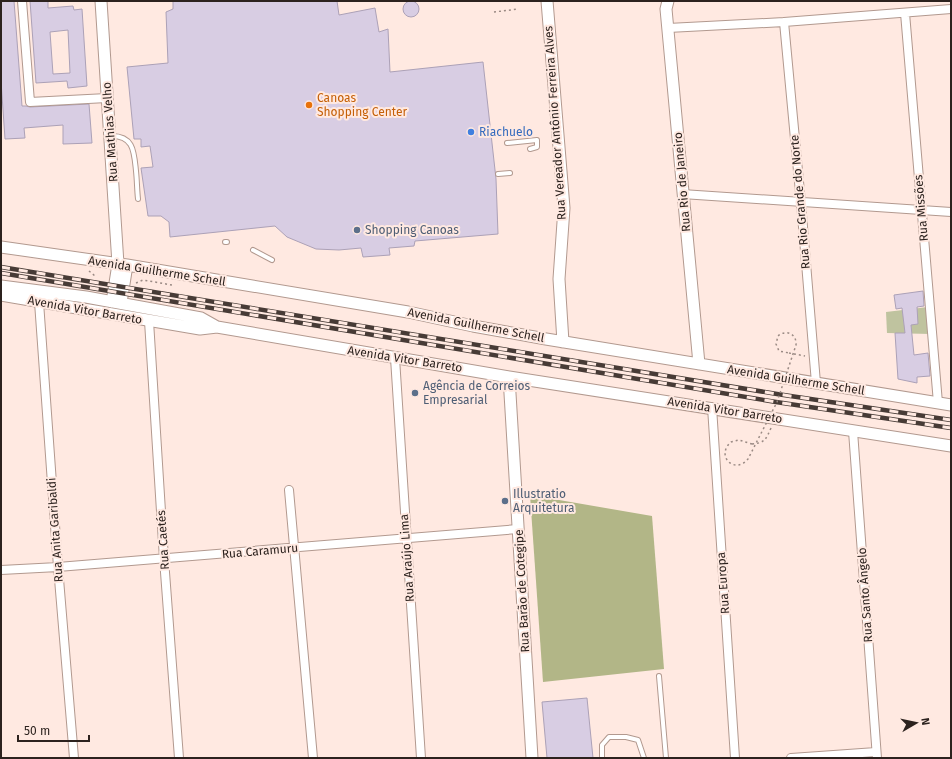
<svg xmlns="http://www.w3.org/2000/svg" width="952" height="759" font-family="'Fira Sans',sans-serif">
	<rect width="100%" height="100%" fill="#ffe9e1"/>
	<path fill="#bfc39f" d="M928,307l3,27 -44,-1 -1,-21z"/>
	<path fill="#b2b687" d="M530,495l122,21 12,153 -121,13z"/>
	<path fill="#d8cde3" stroke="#aca1b7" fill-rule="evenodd" d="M403 9a8 8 0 1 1 16 0a8 8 0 1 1-16 0Z
		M1,1h13l8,105h4l4,1 59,-3 3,39 -29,1v-19l-39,3 1,10 -20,1 -4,-58z
		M30,1h18v7l25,-2 1,4 8,-1 5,77 -19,2 -1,-7 -31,2zM68,30l2,43 -17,1 -3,-42z
		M173,1h164l2,14 36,-7 4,24 9,-3 2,43 93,-10 13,117 2,55 -83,7 -1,5 -25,2 1,7 -27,2 -2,-9 -22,2 -23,-1 -29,-12 -12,-11 -105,11 -1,-15 -8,-6h-13l-7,-48 12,-1 -3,-21 -9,1v-8h-7l-7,-72 41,-4 -2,-51 7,-3z
		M923,291l1,15 -7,1 1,17 -7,1 3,30 14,-2 2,23 -13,1v6l-19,-4 -3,-46h10l-3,-25 -6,1 -2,-14z
		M587,698l6,60h-46l-5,-56z"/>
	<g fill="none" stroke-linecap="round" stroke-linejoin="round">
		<defs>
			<path id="lane" d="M110,136c24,-1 24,16 26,35 1,9 1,19 2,28
				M507,143l30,-3v7l-7,2
				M498,174l12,-1
				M225,242h2
				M253,250l19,10
				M659,676l7,82
				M602,758v-13l7,-8h17l12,3 6,18"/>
			<path id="street" d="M22,1l8,101 77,-4
				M905,13l33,390
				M784,22l17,181 15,180
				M668,28l116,-6 167,-13
				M682,194l269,18
				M39,302l19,265 16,191
				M149,321l15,238 15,199
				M395,358l26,400
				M712,407l23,351
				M853,431l24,327
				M289,490l24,268
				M1,570l57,-3 460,-38
				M791,758l85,-6"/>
			<path id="secondary" d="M101,1l17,263 -6,38
				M547,1l17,207 -5,71 4,63
				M668,1l-2,8 33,355
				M1,247l126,18 281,47 65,14 73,13 405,66
				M1,286l85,11 115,21 16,9
				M1,295l199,34 17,-2 292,50 442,69
				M121,303l6,-38
				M509,377l23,381"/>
		</defs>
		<use href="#lane" stroke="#b2998f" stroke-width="6"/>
		<use href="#street" stroke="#b2998f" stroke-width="10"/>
		<use href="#secondary" stroke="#b2998f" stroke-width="13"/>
		<path stroke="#9a8a84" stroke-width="1.5" stroke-dasharray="2 3" stroke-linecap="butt" d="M494,12l24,-3
			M89,271l6,5
			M136,283l7,-3 29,5v-2
			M789,353l16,3
			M752,444c13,-1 14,-5 19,-16"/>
		<use href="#lane" stroke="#fff" stroke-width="4"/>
		<use href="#street" stroke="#fff" stroke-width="8"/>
		<use href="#secondary" stroke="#fff" stroke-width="11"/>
		<defs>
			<path id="rail" d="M1,267l776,127 174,26
				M1,273l775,129 175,26"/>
		</defs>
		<use href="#rail" stroke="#473b36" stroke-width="4.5"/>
		<use href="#rail" stroke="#ffe9e1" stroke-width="3" stroke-dasharray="9" stroke-linecap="butt"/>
		<path stroke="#9a8a84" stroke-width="1.5" stroke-dasharray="2 3" stroke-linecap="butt" d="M752,444l-13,-4 -8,2c-16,14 4,33 17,17l29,-57 19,-57c1,-11 -10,-16 -18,-9l-2,8 3,7 10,2"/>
	</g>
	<circle fill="#e8710a" stroke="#ffe9e1" stroke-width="1.5" cx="309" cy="105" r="4"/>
	<circle fill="#3f7fe0" stroke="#ffe9e1" stroke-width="1.5" cx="471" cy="132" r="4"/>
	<g fill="#5c6f8a" stroke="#ffe9e1" stroke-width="1.5">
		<circle cx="357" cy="230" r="4"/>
		<circle cx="415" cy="393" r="4"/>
		<circle cx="505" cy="501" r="4"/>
	</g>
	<g text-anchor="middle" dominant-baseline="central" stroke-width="4" stroke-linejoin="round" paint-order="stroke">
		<g font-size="12" fill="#c56008" stroke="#ffe9e1" text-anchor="start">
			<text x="317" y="98">Canoas<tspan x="317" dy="14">Shopping Center</tspan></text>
		</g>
		<g font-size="12" fill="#2c221e" stroke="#ffe9e1">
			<text transform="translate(555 123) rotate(-94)">Rua Vereador Antônio Ferreira Alves</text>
			<text transform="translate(110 132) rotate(-94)">Rua Mathias Velho</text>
			<text transform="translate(682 182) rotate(-95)">Rua Rio de Janeiro</text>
			<text transform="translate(800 202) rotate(-95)">Rua Rio Grande do Norte</text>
			<text transform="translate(921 208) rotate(-95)">Rua Missões</text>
			<text transform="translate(157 271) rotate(9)">Avenida Guilherme Schell</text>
			<text transform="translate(85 310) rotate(10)">Avenida Vitor Barreto</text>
			<text transform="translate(476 325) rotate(11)">Avenida Guilherme Schell</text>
			<text transform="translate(405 359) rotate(9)">Avenida Vitor Barreto</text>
			<text transform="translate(796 380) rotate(9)">Avenida Guilherme Schell</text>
			<text transform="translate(725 410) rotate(9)">Avenida Vitor Barreto</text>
			<text transform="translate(55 530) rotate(-94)">Rua Anita Garibaldi</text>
			<text transform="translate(163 540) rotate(-94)">Rua Caetés</text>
			<text transform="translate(260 551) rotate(-5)">Rua Caramuru</text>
			<text transform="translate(407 558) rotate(-94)">Rua Araújo Lima</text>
			<text transform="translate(723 583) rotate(-94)">Rua Europa</text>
			<text transform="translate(522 591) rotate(-93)">Rua Barão de Cotegipe</text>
			<text transform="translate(865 595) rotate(-94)">Rua Santo Ângelo</text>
		</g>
		<g font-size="12" fill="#366cbe" stroke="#ffe9e1" text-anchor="start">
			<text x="479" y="132">Riachuelo</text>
		</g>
		<g font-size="12" fill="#4e5e75" stroke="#ffe9e1" text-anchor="start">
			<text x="365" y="230">Shopping Canoas</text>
			<text x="423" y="386">Agência de Correios<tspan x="423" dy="14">Empresarial</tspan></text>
			<text x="513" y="494">Illustratio<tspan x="513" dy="14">Arquitetura</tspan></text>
		</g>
	</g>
	<rect width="952" height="759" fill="none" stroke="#2c221e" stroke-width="4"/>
	<g transform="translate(916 723) rotate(81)" stroke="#ffe9e1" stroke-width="3" paint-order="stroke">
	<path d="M0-3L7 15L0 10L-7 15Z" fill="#2c221e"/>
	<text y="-6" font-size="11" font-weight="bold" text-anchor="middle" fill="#2c221e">N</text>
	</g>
	<path d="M18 735v6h71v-6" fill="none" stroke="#2c221e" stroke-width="2"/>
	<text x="24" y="735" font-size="12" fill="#2c221e" stroke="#ffe9e1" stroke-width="3" paint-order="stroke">50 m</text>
</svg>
